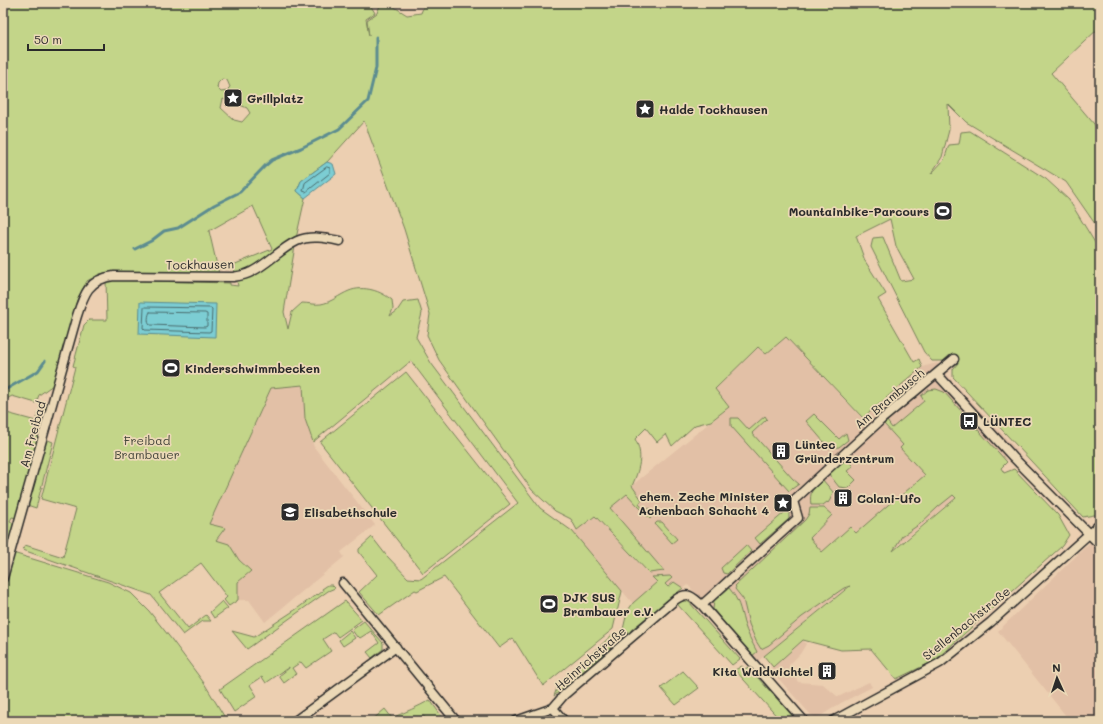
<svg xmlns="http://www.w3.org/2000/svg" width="1103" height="724" font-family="Mali,sans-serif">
	<rect width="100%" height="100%" fill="#eccfb1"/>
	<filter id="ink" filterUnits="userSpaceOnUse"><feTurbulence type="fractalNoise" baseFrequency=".025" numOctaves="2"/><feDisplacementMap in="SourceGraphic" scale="8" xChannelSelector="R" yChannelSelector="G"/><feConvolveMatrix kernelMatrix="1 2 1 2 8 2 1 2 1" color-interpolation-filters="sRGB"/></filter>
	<g filter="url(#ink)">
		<path fill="#e2c0a6" d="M786,337l76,81 60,-51 15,-4 19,22 61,65 -20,10 -41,37 -199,165 -69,-77 -43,33 -73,-87 5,-1 18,-14 53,57 -38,-65 16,-14 -1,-3 104,-84 -14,-18 43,-42 8,7z
			M303,385l2,34 9,28 61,78 -34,27 3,5 -79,65 -16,-22h-11v-18l13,-11 -12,-11 -5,-7 -18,-13 9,-12 -16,-4 62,-136z
			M1100,533v188h-30l-72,-90z
			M803,640l3,4 -6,10 -11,11 9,17 25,2 15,13 31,-15 3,5 -31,16 -19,12 -6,2 -5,-2 -41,-46z"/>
		<path fill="#c3d589" stroke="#77805a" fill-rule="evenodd" d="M3,3h366l6,10 -9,6 3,17 -2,-16 10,-7 4,-10h7l19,12 14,-2 4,-10h675v24l-49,46 49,58v100l-34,-49 -100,-60 -18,-18 1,26 -7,27 -11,17 13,-14 5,-15 10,-1 2,-12 9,-1 76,48 23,21 31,51v263l-17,3 -130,-140v-8l5,-6 -8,-8 -7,6h-11l-8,-9 -53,-105 2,-9 10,-1 18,44 13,-2 -18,-33 -6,-27 -34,17 9,25 21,33 -8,5 36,63 5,-3 3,8 -59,51 -77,-81 -20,17 -8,-7 -43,42 14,18 -18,14 -16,4 -23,21 -6,-12 -9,8 -11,-14 -11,11c9,16 4,31 -3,47l10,14 -3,4 6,7 4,-3 2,2 1,6 -2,3 -23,-25 -17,14 54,63 -15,2 -54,-57 -18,14 -6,-11 -16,-8 -23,-21 -93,-130 -12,-25 3,-21 -26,-85 -40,-108 -37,41 -26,19 -4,10 8,7 -8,36 -13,78 4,17 4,-17 10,-9c6,0 13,2 19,1 11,-2 18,-9 28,-13 15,-6 32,0 43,9l1,9 -3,7 7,-5 6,-9 15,-2 4,13 -6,24 15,26 109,145 32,23 50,60 -9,38 -70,57 -30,-48 -14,10 -55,-71 -27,14 -2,-1 -36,25 -20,-23 18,-17 -18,-23v-3l13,-12 14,18 22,23 13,1 97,-76 -107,-142 -98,81 -8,-23 -2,-34 -32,3 -62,136 16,4 -9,12 13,4 10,16 12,11 -13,11v18l-9,6 -5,-6 3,-3 -26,-34 -42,30 29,36 18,-14 5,6h-9l-19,14 -32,-40 -128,-45 2,-5 38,12 13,-48 -35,-10 34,-132 -2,-1 11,-41 5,-5h18l-1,-40 124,3v2l8,1 -5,-21 39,-16 -19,-43 -44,25 10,43 -97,2 -15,-3 -7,1 -13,7 -10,19 -24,85 -14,10 -3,8 -24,-7 -9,5zM222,79l5,1 3,7 -2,2 12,16 7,3 3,5 -8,9 -8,-2 -13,-12 2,-9 13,6 -9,-14 -6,1 -4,-4 1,-5z
			M406,372l104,132 -87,69 -103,-131z
			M936,389l8,3 63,70 -6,6 3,5 10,-4 44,46 11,20 -7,11 -128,115 -38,18 -25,-30 -30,1 -38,-10 -30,27 -9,-11 86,-70 -6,2 -42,29 -33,28 -8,4 -5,-8 -7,-17 -6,-25 -8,-10 1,-2 -1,-1 70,-66 4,-6 1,-6h14l8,7 -22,23 12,14 28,-25 6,6 40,-35 1,1 28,-24 -25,-27 3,-3 -19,-21 3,-3 5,7 32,-27 -3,-5 7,-6zM953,495l3,3 -63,53 9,-15 18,-12 18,-17z
			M41,404l6,1 -31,113 -4,-1 -2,4 5,3 -12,39v-151l33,9z
			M814,414l25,25 7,-6 2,7 -9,7 -10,1 -23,-27z
			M765,416l2,3 -15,14 41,46 6,5 -10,7 -58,-65v-8h7l11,12z
			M48,440l5,2 -17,66 -9,-3 18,-63z
			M843,460l5,1 5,5 -6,5 9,9 -8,8 -9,-1 -11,-14z
			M822,479l11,13 -3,8 -2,3 -1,-1 -4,3h-12c-2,-13 2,-18 11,-26z
			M785,512h4v7l-29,25 -5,-6z
			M657,522h5l15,17 -5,4 -17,-19z
			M746,545l5,6 -24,23 -4,-1 -2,-5z
			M13,553l95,29 23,11 18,18 23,29 32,43 23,38h-224v-130z
			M670,576l2,2 -7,6 3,3 6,-5 9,6 -52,42 -1,5 -8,-1 5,-22 6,-9 24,-21 -5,-5z
			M328,585h4l3,3 -7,3 -81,58 -15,-18 22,6 44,-29 19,-14 1,1 5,-4 -1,-2z
			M729,588c10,12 11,20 15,35 3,10 8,19 13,29l-5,4 -39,-47 1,-8z
			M682,600l7,2 51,57 -8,6 -55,-61z
			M222,601l6,7 -14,10 -4,-6z
			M345,601l17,19 -24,17 -4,-5 -11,7 8,12 -25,17 -5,-6 -9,6 4,6 -12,9 -5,-7 10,-8v-1l-23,16 -4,-6 -12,8 7,11 -23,16 -14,-23z
			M364,621l19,22v6l-11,9 -5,-6 12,-9 -8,-12 -11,7 -2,-2 -1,1 -5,-7z
			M350,631l5,7 -12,8 -4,-6z
			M613,634l4,8 -63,54 4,-11z
			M742,666l3,3 3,-2 49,54h-16l-46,-51z
			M683,671l16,17 -23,17 -15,-17z
			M430,700l15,21h-18l-3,-5 -10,5h-43l14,-12 7,9c13,-6 26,-11 38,-18z"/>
		<path fill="#7bcdd3" stroke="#5b8c90" d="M327,162l6,2 3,10 -31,24 -8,-7 4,-10z
			M140,302l76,2 -1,33 -76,-3z
			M166,363l13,1v10l-5,1 -1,-3h-6l-2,2 -1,-9z"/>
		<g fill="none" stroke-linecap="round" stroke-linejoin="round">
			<path stroke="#4b6c6e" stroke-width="1" d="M327,167l3,1v5l-24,19 -3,-1 2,-8z
				M145,307l66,1 1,1 -1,22 -2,1 -64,-2 -2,-2 1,-20z
				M150,312l55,1 2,1v12l-2,1 -55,-2c-3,-2 -2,-11 0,-13z"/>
			<path stroke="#5b8c90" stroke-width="3" d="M135,249l16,-8 13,-10 14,-3 36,-23 26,-13 25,-26 7,-6 29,-12 38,-19 29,-28 8,-33v-31
				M3,391l35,-20 7,-10"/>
			<defs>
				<path id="minor" d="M937,374l76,83 87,88
					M3,578l73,-259c7,-22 11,-40 38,-43l119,1c6,-1 13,-2 18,-5 17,-8 29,-23 46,-31 13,-6 29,-3 43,0
					M343,583l113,138
					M702,605l96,-87 -5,-17 89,-82 72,-60
					M553,708l11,13
					M295,721l101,-74
					M516,721l37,-13 11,-13 111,-95c13,-9 16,-4 27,5l102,116
					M833,721l107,-58 51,-41 109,-98"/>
			</defs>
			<use href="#minor" stroke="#2b2b2b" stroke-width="11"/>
			<use href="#minor" stroke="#ebd8b6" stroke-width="8"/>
		</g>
	</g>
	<defs>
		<symbol id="sight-square" viewBox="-11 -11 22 22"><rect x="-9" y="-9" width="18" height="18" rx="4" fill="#2b2b2b" stroke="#ebd8b6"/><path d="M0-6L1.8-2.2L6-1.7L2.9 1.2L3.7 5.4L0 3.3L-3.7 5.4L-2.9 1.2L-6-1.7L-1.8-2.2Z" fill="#fff"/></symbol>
		<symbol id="stadium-square" viewBox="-11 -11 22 22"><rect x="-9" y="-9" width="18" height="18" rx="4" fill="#2b2b2b" stroke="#ebd8b6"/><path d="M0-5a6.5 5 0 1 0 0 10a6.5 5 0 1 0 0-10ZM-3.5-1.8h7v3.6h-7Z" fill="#fff"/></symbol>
		<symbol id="bus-square" viewBox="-11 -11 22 22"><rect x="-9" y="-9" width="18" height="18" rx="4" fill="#2b2b2b" stroke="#ebd8b6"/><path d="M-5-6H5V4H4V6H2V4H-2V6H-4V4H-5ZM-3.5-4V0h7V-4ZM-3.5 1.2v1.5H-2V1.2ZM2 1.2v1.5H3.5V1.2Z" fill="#fff"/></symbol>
		<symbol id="building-square" viewBox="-11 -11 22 22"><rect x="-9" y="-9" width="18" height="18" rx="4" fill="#2b2b2b" stroke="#ebd8b6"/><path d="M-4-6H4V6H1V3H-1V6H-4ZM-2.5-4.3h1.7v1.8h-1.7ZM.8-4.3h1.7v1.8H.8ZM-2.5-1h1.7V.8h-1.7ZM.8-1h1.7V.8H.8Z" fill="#fff"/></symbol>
		<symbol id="school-square" viewBox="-11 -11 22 22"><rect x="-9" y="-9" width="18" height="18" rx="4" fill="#2b2b2b" stroke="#ebd8b6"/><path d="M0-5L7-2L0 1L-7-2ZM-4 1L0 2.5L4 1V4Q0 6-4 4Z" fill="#fff"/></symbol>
	</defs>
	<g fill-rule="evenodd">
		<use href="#sight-square" x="222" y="87" width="22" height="22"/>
		<use href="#sight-square" x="634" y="98" width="22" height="22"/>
		<use href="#stadium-square" x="932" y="200" width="22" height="22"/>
		<use href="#stadium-square" x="160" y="357" width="22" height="22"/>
		<use href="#bus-square" x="958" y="410" width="22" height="22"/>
		<use href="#building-square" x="770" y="440" width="22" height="22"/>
		<use href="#building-square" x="832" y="487" width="22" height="22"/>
		<use href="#sight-square" x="772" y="492" width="22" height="22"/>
		<use href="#school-square" x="279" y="501" width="22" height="22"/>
		<use href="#stadium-square" x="538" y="593" width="22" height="22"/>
		<use href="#building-square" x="816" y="660" width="22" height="22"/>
	</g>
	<g text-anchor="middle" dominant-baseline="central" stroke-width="3.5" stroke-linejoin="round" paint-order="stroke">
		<g font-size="12" font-weight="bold" fill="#2b2b2b" stroke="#ebd8b6" text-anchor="start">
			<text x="247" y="98">Grillplatz</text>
			<text x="659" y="109">Halde Tockhausen</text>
			<text x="929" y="211" text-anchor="end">Mountainbike-Parcours</text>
			<text x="185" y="368">Kinderschwimmbecken</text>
			<text x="983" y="421">LÜNTEC</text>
			<text x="795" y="444">Lüntec<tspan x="795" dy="14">Gründerzentrum</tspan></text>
			<text x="769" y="496" text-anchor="end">ehem. Zeche Minister<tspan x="769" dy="14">Achenbach Schacht 4</tspan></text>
			<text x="857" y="498">Colani-Ufo</text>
			<text x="304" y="512">Elisabethschule</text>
			<text x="563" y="597">DJK SUS<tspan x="563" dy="14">Brambauer e.V.</tspan></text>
			<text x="813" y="671" text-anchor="end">Kita Waldwichtel</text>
		</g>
		<g font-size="12" fill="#2b2b2b" stroke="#ebd8b6">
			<text transform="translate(200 264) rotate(-1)">Tockhausen</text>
			<text transform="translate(889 398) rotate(-40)">Am Brambusch</text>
			<text transform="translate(32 434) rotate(-75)">Am Freibad</text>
			<text transform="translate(966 623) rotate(-39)">Stellenbachstraße</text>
			<text transform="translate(590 658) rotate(-41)">Heinrichstraße</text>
		</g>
		<g font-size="12" fill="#424439" stroke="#ebd8b6">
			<text x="147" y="440">Freibad<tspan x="147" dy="14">Brambauer</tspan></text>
		</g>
	</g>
	<rect width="1103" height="724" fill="none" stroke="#ebd8b6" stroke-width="16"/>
	<rect x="8" y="8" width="1087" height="708" fill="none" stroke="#2b2b2b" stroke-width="1.5" filter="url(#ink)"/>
	<g transform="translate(1057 678) rotate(357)" stroke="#ebd8b6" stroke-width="3" paint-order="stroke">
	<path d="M0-3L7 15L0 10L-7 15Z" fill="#2b2b2b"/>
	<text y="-6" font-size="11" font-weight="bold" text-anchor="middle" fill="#2b2b2b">N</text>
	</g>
	<path d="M28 44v6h76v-6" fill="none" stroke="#2b2b2b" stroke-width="2"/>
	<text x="34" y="44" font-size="12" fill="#2b2b2b" stroke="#ebd8b6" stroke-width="3" paint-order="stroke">50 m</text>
</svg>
